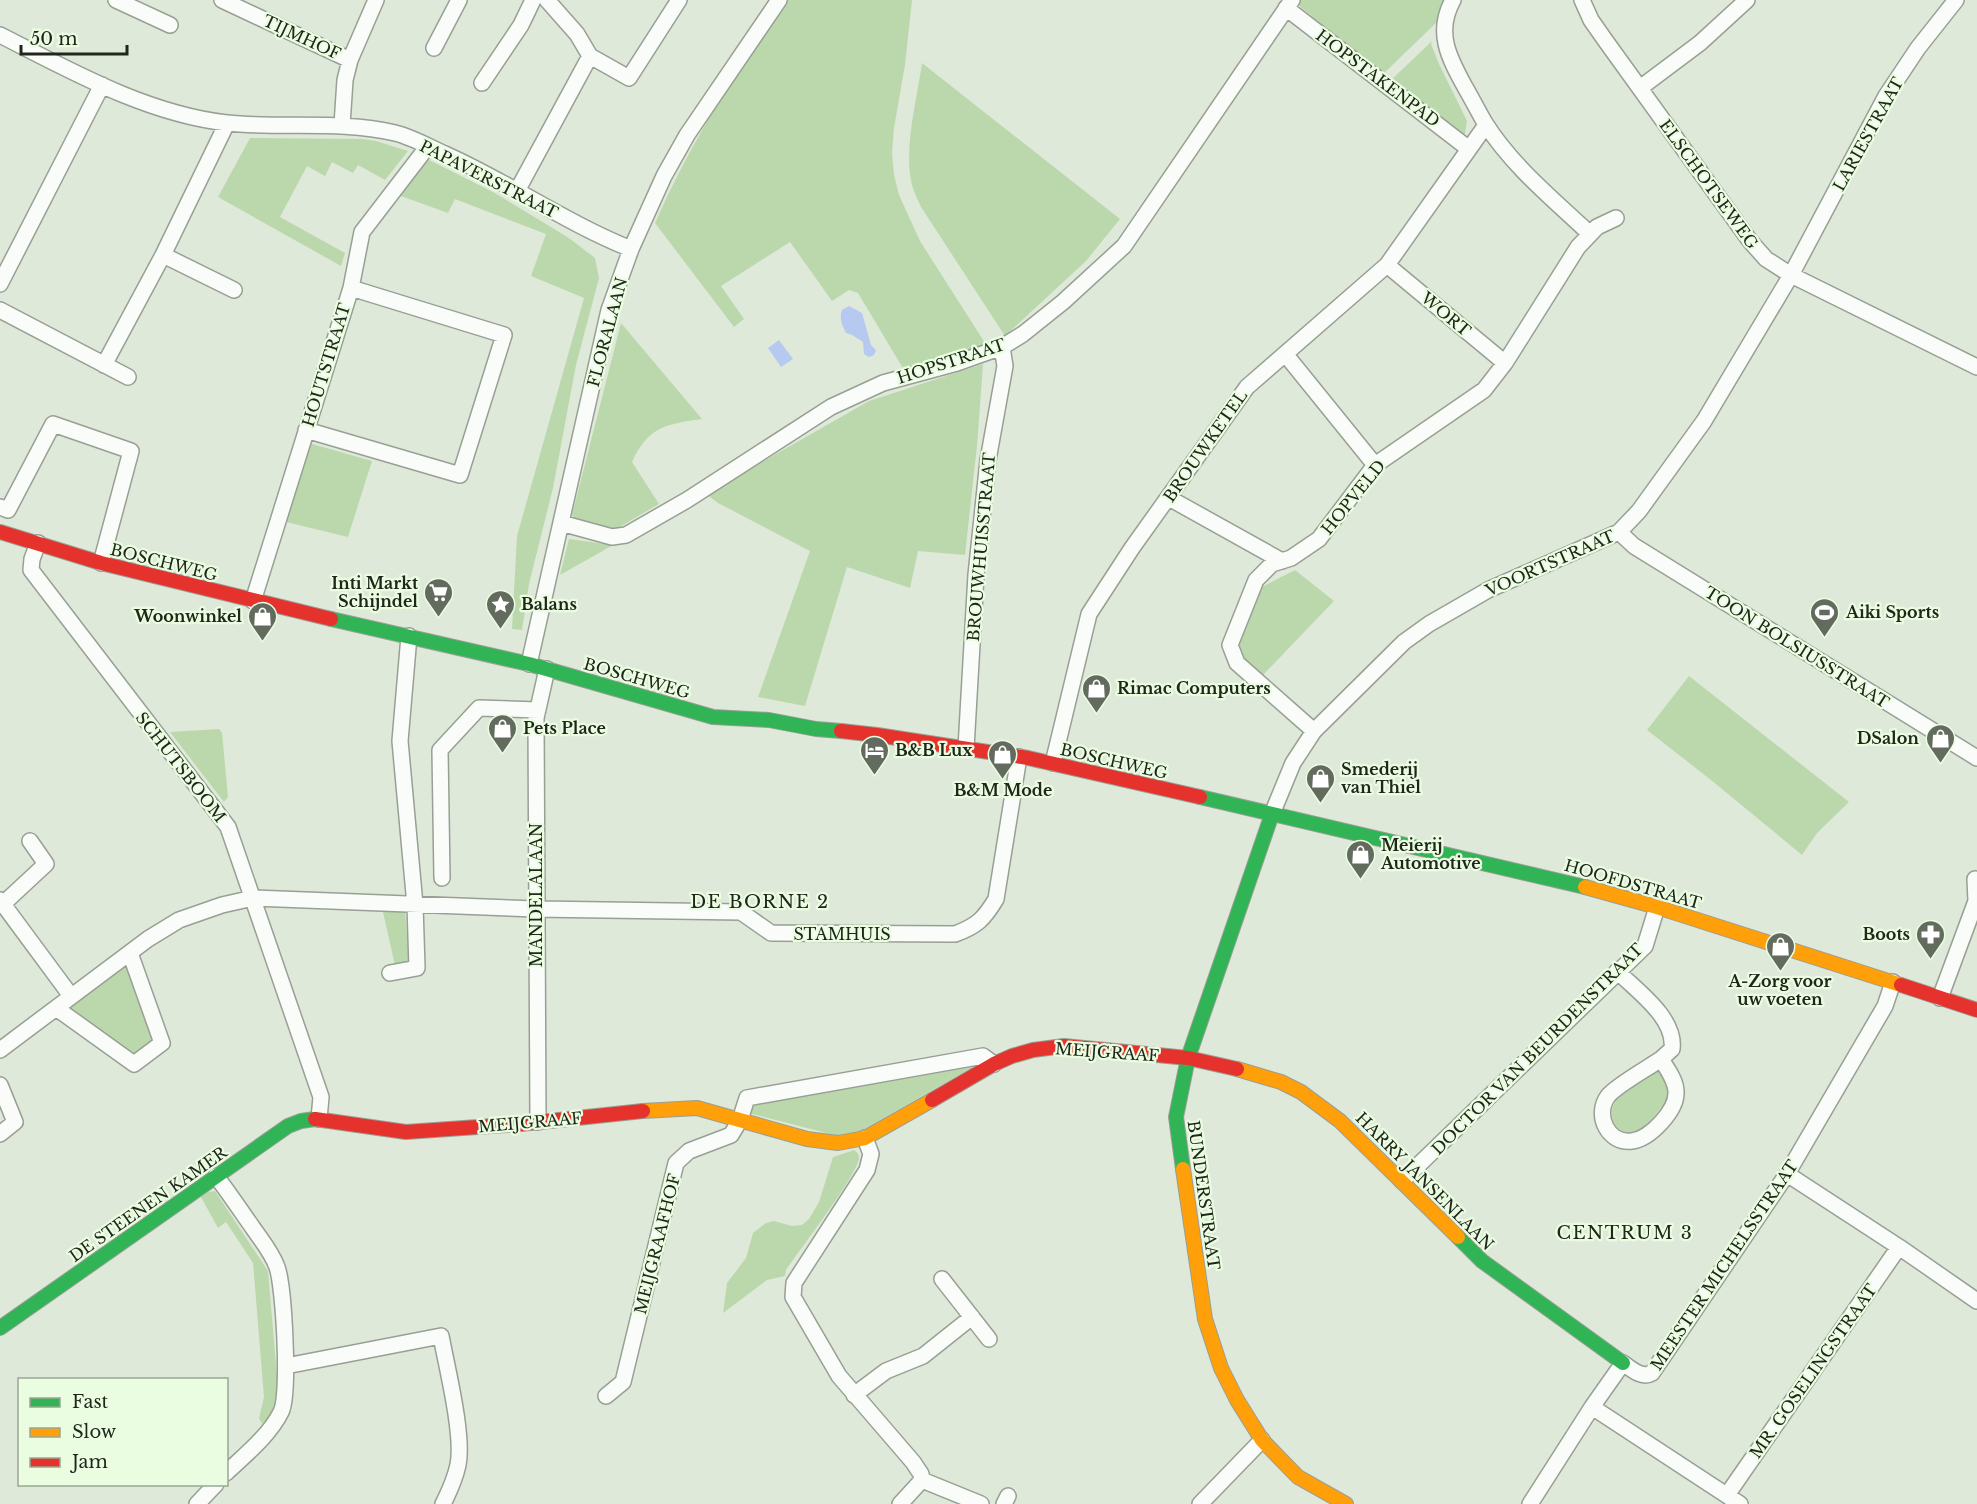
<svg xmlns="http://www.w3.org/2000/svg" width="1977" height="1504" font-family="'Libre Baskerville',serif">
	<rect width="100%" height="100%" fill="#dfe9da"/>
	<path fill="#bbd8ac" d="M784,0h128l-7,65 -11,63 -2,25 2,22 5,20 21,46 65,102 -8,5 -73,22 -46,-77 -9,-3 -17,11 -42,-59 -69,44 23,33 -10,8 -79,-104c35,-80 81,-151 129,-223z
		M1298,0h153l-7,8 -8,15 -54,52 -86,-72z
		M1432,41l-1,3 8,20 28,57 -3,19 -78,-55z
		M922,63l198,156 -34,42 -81,75 -84,-129c-3,-7 -7,-14 -9,-22 -9,-35 5,-86 10,-122z
		M250,138l112,1 14,2 32,10 -23,29 -27,-15 -5,8 -21,-11 -7,14 -18,-10 -27,51 65,36 -4,13 -123,-69z
		M427,159l66,33 76,46 26,20 4,20 -23,87 -23,123 -24,96 -7,46 -10,-1 5,-93 67,-238 -53,-22 15,-42 -91,-35 -7,14 -50,-18 27,-32z
		M621,323l81,96c-36,5 -54,8 -70,43l27,42 -43,25 -37,-6 -7,-8z
		M983,364l-6,82 -12,109 -47,-4 -8,37 -63,-21 -42,139 -47,-9 52,-146 -92,-48 -12,-9 163,-93z
		M305,442l67,19 -24,76 -66,-16z
		M569,539l44,6 -53,30z
		M1295,570l39,31 -73,76 -24,-22v-13l23,-54z
		M1689,676l160,126 -32,31 -15,22 -91,-75 -64,-50z
		M219,729l3,4 6,64 -4,5 -54,-70z
		M405,910l5,60h-14l-13,-58z
		M126,965l28,76 -21,14 -65,-47z
		M971,1062l3,4 -115,66 -21,4 -86,-22 -3,-5 1,-5z
		M1658,1068l9,13 2,13c-9,17 -20,32 -39,41 -10,-4 -17,-8 -18,-20 -1,-23 29,-35 46,-47z
		M854,1150c3,3 5,3 5,8 -1,16 -60,93 -73,112l-1,6 -18,4 -44,33 4,-30 19,-25 7,-25 13,-10 8,-2 18,5 10,-1 7,-6 10,-17 14,-45z
		M215,1191l53,80 11,129 -1,8 -16,16 -3,-6 5,-21 -11,-134 -27,-41 -8,6 -17,-31 7,-5z"/>
	<path fill="#b6c9f1" d="M849,306l13,7 9,32 5,5 -2,5 -5,2 -5,-3 -1,-12 -11,-7 -6,-2c-4,-8 -7,-15 -4,-23z
		M779,340l14,19 -12,8 -13,-19z"/>
	<g fill="none" stroke-linecap="round" stroke-linejoin="round">
		<defs>
			<path id="street" d="M116,0l54,25
				M222,0l128,60
				M1453,0c-18,32 -4,58 12,87 7,12 13,24 20,36 27,43 69,77 105,111
				M1582,0l9,20 14,20 145,201 16,18 25,16 186,92
				M1286,8l183,141
				M0,35c71,36 147,79 227,88 56,6 113,-3 168,10 17,4 34,14 50,21 63,28 121,69 186,95
				M434,48l25,-48
				M590,56l39,22 50,-78
				M482,83l39,-58 12,-25
				M1640,88l60,-45 47,-43
				M342,125l3,-45 5,-20 26,-60
				M517,191l73,-135 -13,-22 -30,-34
				M163,255l71,35
				M1387,265l118,98
				M0,284l102,-199
				M0,310l128,67
				M1286,355l89,110
				M104,365l59,-110 64,-132
				M306,430l154,45 44,-140 -153,-47
				M1169,498l113,63
				M0,507l8,3 45,-86 78,27 -30,112
				M561,523l51,14 14,-2 61,-35 144,-93 52,-24 74,-20 45,-16 21,-13 40,-32 61,-56 168,-246
				M1619,532l15,14 343,212
				M38,543l-6,16 -1,11 197,257 93,270 -2,22
				M253,601l98,-313 11,-56 66,-86
				M529,664l80,-354 22,-61 33,-73 23,-41 92,-135
				M1314,731l-77,-68 -7,-18 26,-65 16,-16 19,-6 28,-19 56,-74 109,-75 21,-27 73,-116 19,-20 19,-9
				M966,748l10,-173 12,-115 17,-94 -3,-19
				M1053,763l36,-149 43,-66 115,-161 140,-122 99,-140
				M1272,814l21,-51 21,-32 90,-89 25,-18 59,-34 131,-58 20,-21 65,-90 87,-146 95,-179 32,-48 38,-48
				M442,878l-2,-128 39,-42 59,2
				M0,900l71,96
				M3,904l43,-40 -16,-23
				M1617,971c20,20 59,47 55,78l-11,10c6,10 15,21 15,33 1,18 -26,47 -44,49 -24,3 -38,-26 -24,-45 9,-11 40,-28 53,-37
				M390,973l27,-5 -2,-63 -15,-164 9,-105
				M1940,998l36,-97 -1,-22
				M56,1008l78,56 28,-21 -32,-90
				M0,1050l148,-111 31,-19 43,-15 31,-7 283,11 205,3 30,21 184,1c22,-8 29,-15 41,-35l23,-142
				M0,1085l15,37 -15,12
				M538,1122l-2,-404 11,-49
				M865,1138l6,16 -4,16 -73,113 -1,14 46,79 74,86 8,12 1,6
				M1787,1174l112,73 78,54
				M216,1176c13,17 25,35 37,52 9,13 19,25 24,39 7,20 13,128 4,145 -12,24 -36,43 -55,61
				M1402,1181l243,-235 12,-39
				M942,1279l47,60
				M286,1366l155,-30c6,32 23,100 17,129 -3,14 -9,27 -15,39
				M854,1395l32,-24 37,-15 49,-39
				M606,1396l17,-14 53,-219 13,-12 42,-16 9,-15 7,-22 236,-42 11,8
				M1592,1407l148,97
				M922,1480l59,24
				M1727,1495l172,-248
				M197,1504l19,-20
				M900,1504l22,-24
				M1004,1504l4,-8
				M1200,1504l62,-64
				M1530,1504l62,-97 31,-44c8,6 19,16 29,10l135,-199 98,-168 8,-24"/>
			<path id="fast" d="M331,619l198,45 184,53 56,3 47,9 25,2
				M1200,797l385,90
				M1183,1169l-7,-52 12,-59 84,-244
				M1458,1237l24,24 141,102
				M0,1328l288,-202 13,-5 14,-2"/>
			<path id="slow" d="M1585,887l72,20 244,78
				M1237,1069l44,13 20,10 39,29 118,116
				M643,1111l54,-3 110,31 31,4 27,-5 67,-38
				M1183,1169l22,150 16,49 16,32 25,40 36,37 48,27"/>
			<path id="jam" d="M0,532l101,31 230,56
				M841,731l36,4 151,23 172,39
				M1901,985l76,25
				M932,1100l62,-36 18,-8 21,-6 31,-4 124,12 49,11
				M315,1119l91,13 115,-8 122,-13"/>
		</defs>
		<use href="#street" stroke="#989f94" stroke-width="18"/>
		<use href="#fast" stroke="#989f94" stroke-width="16"/>
		<use href="#slow" stroke="#989f94" stroke-width="16"/>
		<use href="#jam" stroke="#989f94" stroke-width="16"/>
		<use href="#street" stroke="#fafcf9" stroke-width="15"/>
		<use href="#fast" stroke="#30b455" stroke-width="14"/>
		<use href="#slow" stroke="#ff9f0a" stroke-width="14"/>
		<use href="#jam" stroke="#e5322d" stroke-width="14"/>
	</g>
	<defs>
		<symbol id="supermarket-pin" viewBox="-11 -11 22 30"><path d="M0 17L-7.5 6A9.5 9.5 0 1 1 7.5 6Z" fill="#636a5e" stroke="#eafde1"/><path d="M-6-5.5h2.5l.6 2H6L4.5 2H-2.5L-4.4-4H-6ZM-1.5 3.2a1.3 1.3 0 1 0 .1 0ZM3 3.2a1.3 1.3 0 1 0 .1 0Z" fill="#fff"/></symbol>
		<symbol id="sight-pin" viewBox="-11 -11 22 30"><path d="M0 17L-7.5 6A9.5 9.5 0 1 1 7.5 6Z" fill="#636a5e" stroke="#eafde1"/><path d="M0-6L1.8-2.2L6-1.7L2.9 1.2L3.7 5.4L0 3.3L-3.7 5.4L-2.9 1.2L-6-1.7L-1.8-2.2Z" fill="#fff"/></symbol>
		<symbol id="stadium-pin" viewBox="-11 -11 22 30"><path d="M0 17L-7.5 6A9.5 9.5 0 1 1 7.5 6Z" fill="#636a5e" stroke="#eafde1"/><path d="M0-5a6.5 5 0 1 0 0 10a6.5 5 0 1 0 0-10ZM-3.5-1.8h7v3.6h-7Z" fill="#fff"/></symbol>
		<symbol id="shop-pin" viewBox="-11 -11 22 30"><path d="M0 17L-7.5 6A9.5 9.5 0 1 1 7.5 6Z" fill="#636a5e" stroke="#eafde1"/><path d="M-5-2.5h2.3a2.7 3.5 0 0 1 5.4 0H5L5.5 6h-11ZM-1.5-2.5h3a1.5 2.3 0 0 0-3 0Z" fill="#fff"/></symbol>
		<symbol id="hotel-pin" viewBox="-11 -11 22 30"><path d="M0 17L-7.5 6A9.5 9.5 0 1 1 7.5 6Z" fill="#636a5e" stroke="#eafde1"/><path d="M-6-4.5h1.5V1H6V5H4.5V3h-9V5H-6ZM-4 0a1.8 1.8 0 1 1 3.6 0ZM.5 0V-2.5h3Q6-2.5 6 0Z" fill="#fff"/></symbol>
		<symbol id="pharmacy-pin" viewBox="-11 -11 22 30"><path d="M0 17L-7.5 6A9.5 9.5 0 1 1 7.5 6Z" fill="#636a5e" stroke="#eafde1"/><path d="M-2-6h4v4h4v4h-4v4h-4v-4h-4v-4h4Z" fill="#fff"/></symbol>
	</defs>
	<g fill-rule="evenodd">
		<use href="#supermarket-pin" x="422" y="576" width="33" height="45"/>
		<use href="#sight-pin" x="484" y="588" width="33" height="45"/>
		<use href="#stadium-pin" x="1808" y="596" width="33" height="45"/>
		<use href="#shop-pin" x="246" y="600" width="33" height="45"/>
		<use href="#shop-pin" x="1080" y="672" width="33" height="45"/>
		<use href="#shop-pin" x="486" y="712" width="33" height="45"/>
		<use href="#shop-pin" x="1924" y="722" width="33" height="45"/>
		<use href="#hotel-pin" x="858" y="734" width="33" height="45"/>
		<use href="#shop-pin" x="986" y="738" width="33" height="45"/>
		<use href="#shop-pin" x="1304" y="762" width="33" height="45"/>
		<use href="#shop-pin" x="1344" y="838" width="33" height="45"/>
		<use href="#pharmacy-pin" x="1914" y="918" width="33" height="45"/>
		<use href="#shop-pin" x="1764" y="930" width="33" height="45"/>
	</g>
	<g text-anchor="middle" dominant-baseline="central" stroke-width="4.5" stroke-linejoin="round" paint-order="stroke">
		<g font-size="16" fill="#20261c" stroke="#eafde1">
			<text transform="translate(302 37) rotate(25)">TIJMHOF</text>
			<text transform="translate(1378 78) rotate(37)">HOPSTAKENPAD</text>
			<text transform="translate(1868 134) rotate(-61)">LARIESTRAAT</text>
			<text transform="translate(489 179) rotate(27)">PAPAVERSTRAAT</text>
			<text transform="translate(1709 184) rotate(54)">ELSCHOTSEWEG</text>
			<text transform="translate(1446 314) rotate(40)">WORT</text>
			<text transform="translate(607 332) rotate(-75)">FLORALAAN</text>
			<text transform="translate(951 361) rotate(-18)">HOPSTRAAT</text>
			<text transform="translate(326 365) rotate(-73)">HOUTSTRAAT</text>
			<text transform="translate(1205 446) rotate(-55)">BROUWKETEL</text>
			<text transform="translate(1353 497) rotate(-51)">HOPVELD</text>
			<text transform="translate(981 547) rotate(-85)">BROUWHUISSTRAAT</text>
			<text transform="translate(164 562) rotate(14)">BOSCHWEG</text>
			<text transform="translate(1550 563) rotate(-24)">VOORTSTRAAT</text>
			<text transform="translate(1797 647) rotate(32)">TOON BOLSIUSSTRAAT</text>
			<text transform="translate(637 678) rotate(16)">BOSCHWEG</text>
			<text transform="translate(1114 761) rotate(13)">BOSCHWEG</text>
			<text transform="translate(181 767) rotate(52)">SCHUTSBOOM</text>
			<text transform="translate(1633 884) rotate(16)">HOOFDSTRAAT</text>
			<text transform="translate(536 895) rotate(-90)">MANDELALAAN</text>
			<text x="842" y="934">STAMHUIS</text>
			<text transform="translate(1537 1049) rotate(-45)">DOCTOR VAN BEURDENSTRAAT</text>
			<text transform="translate(1107 1052) rotate(4)">MEIJGRAAF</text>
			<text transform="translate(530 1122) rotate(-5)">MEIJGRAAF</text>
			<text transform="translate(1425 1181) rotate(45)">HARRY JANSENLAAN</text>
			<text transform="translate(1204 1195) rotate(82)">BUNDERSTRAAT</text>
			<text transform="translate(148 1204) rotate(-35)">DE STEENEN KAMER</text>
			<text transform="translate(657 1244) rotate(-76)">MEIJGRAAFHOF</text>
			<text transform="translate(1724 1265) rotate(-56)">MEESTER MICHELSSTRAAT</text>
			<text transform="translate(1813 1371) rotate(-55)">MR. GOSELINGSTRAAT</text>
		</g>
		<g font-size="16" font-weight="bold" fill="#20261c" stroke="#eafde1" text-anchor="start">
			<text x="418" y="583" text-anchor="end">Inti Markt<tspan x="418" dy="18">Schijndel</tspan></text>
			<text x="521" y="604">Balans</text>
			<text x="1846" y="612">Aiki Sports</text>
			<text x="242" y="616" text-anchor="end">Woonwinkel</text>
			<text x="1117" y="688">Rimac Computers</text>
			<text x="523" y="728">Pets Place</text>
			<text x="1919" y="738" text-anchor="end">DSalon</text>
			<text x="895" y="750">B&amp;B Lux</text>
			<text x="1341" y="769">Smederij<tspan x="1341" dy="18">van Thiel</tspan></text>
			<text x="1003" y="790" text-anchor="middle">B&amp;M Mode</text>
			<text x="1381" y="845">Meierij<tspan x="1381" dy="18">Automotive</tspan></text>
			<text x="1910" y="934" text-anchor="end">Boots</text>
			<text x="1780" y="981" text-anchor="middle">A-Zorg voor<tspan x="1780" dy="18">uw voeten</tspan></text>
		</g>
		<g font-size="18" letter-spacing="1.5" fill="#20261c" stroke="#eafde1">
			<text x="760" y="902">DE BORNE 2</text>
			<text x="1625" y="1233">CENTRUM 3</text>
		</g>
	</g>
	<rect x="18" y="1378" width="210" height="108" fill="#eafde1" stroke="#99a792" stroke-width="1.5"/>
	<rect x="30" y="1398" width="30" height="9" fill="#30b455" stroke="#99a792" stroke-width="1.5"/>
	<text x="72" y="1408" font-size="18" fill="#20261c">Fast</text>
	<rect x="30" y="1428" width="30" height="9" fill="#ff9f0a" stroke="#99a792" stroke-width="1.5"/>
	<text x="72" y="1438" font-size="18" fill="#20261c">Slow</text>
	<rect x="30" y="1458" width="30" height="9" fill="#e5322d" stroke="#99a792" stroke-width="1.5"/>
	<text x="72" y="1468" font-size="18" fill="#20261c">Jam</text>
	<path d="M21 45v9h106v-9" fill="none" stroke="#20261c" stroke-width="3"/>
	<text x="30" y="45" font-size="18" fill="#20261c" stroke="#eafde1" stroke-width="4.5" paint-order="stroke">50 m</text>
</svg>
